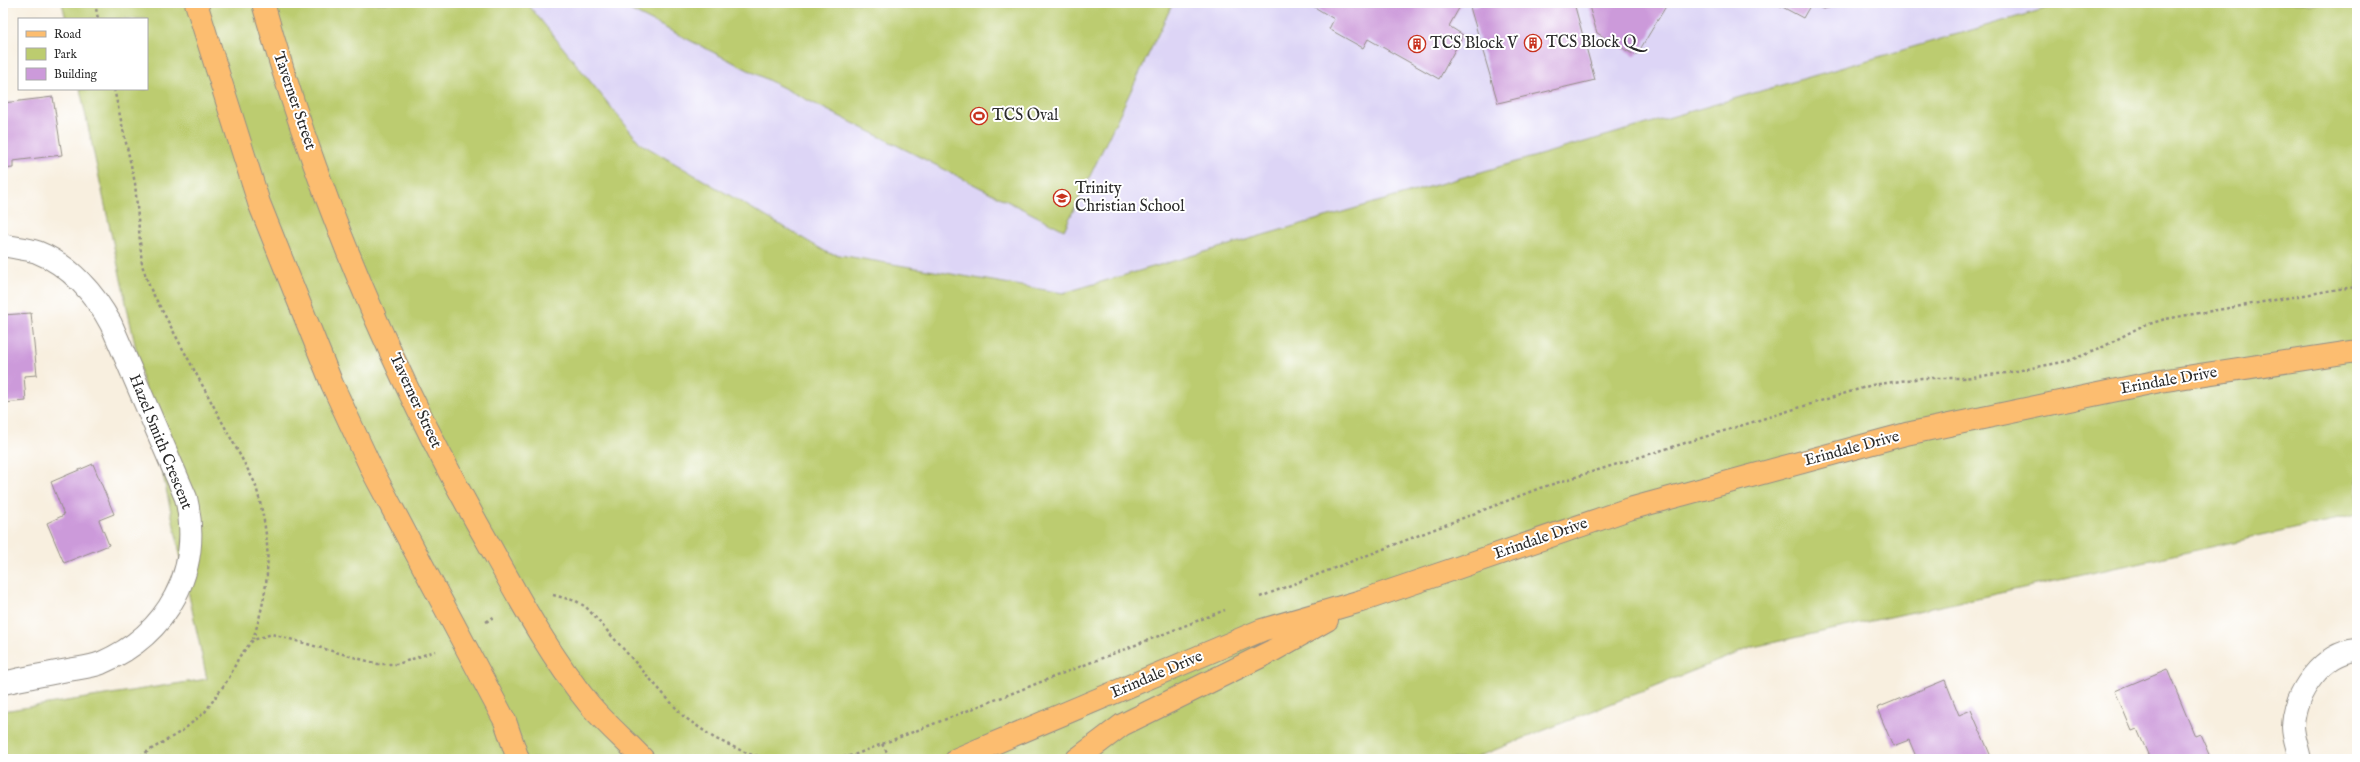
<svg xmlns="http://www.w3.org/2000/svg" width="2360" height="762" font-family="'IM FELL English',serif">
	<rect width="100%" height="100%" fill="#fff"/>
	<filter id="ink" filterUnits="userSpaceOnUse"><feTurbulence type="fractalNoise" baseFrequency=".025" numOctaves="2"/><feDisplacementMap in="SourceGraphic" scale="8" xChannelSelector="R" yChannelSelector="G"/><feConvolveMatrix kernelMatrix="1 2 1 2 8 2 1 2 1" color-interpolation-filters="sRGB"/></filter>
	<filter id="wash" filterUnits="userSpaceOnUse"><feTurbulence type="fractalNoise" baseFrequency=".012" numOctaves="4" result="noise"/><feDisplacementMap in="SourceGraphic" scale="16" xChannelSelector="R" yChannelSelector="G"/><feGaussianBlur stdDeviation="0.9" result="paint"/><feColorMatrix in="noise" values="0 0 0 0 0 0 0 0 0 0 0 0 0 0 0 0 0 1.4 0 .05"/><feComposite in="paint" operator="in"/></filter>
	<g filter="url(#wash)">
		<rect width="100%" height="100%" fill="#f8efdf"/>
		<path fill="#ddd5f6" d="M527,3h1538l-1002,290 -235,-40 -188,-110z"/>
		<path fill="#bccc6f" stroke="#747c4d" d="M62,3h465l113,140 188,110 235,40 1002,-290h292v512l-604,132 -281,112h-1469v-48l204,-32 -127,-590h67v-70h-81z
			M616,3h557l-109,227z"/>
		<g id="blocks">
			<path fill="#cc9ada" d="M1308,3h154l-13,23 14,9 -24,44 -71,-40 -5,9 -34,-19 5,-10z
				M1484,3h90l21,77 -97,23 -28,-96z
				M1588,3h80l-32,53 -39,-23z
				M1775,3h70l1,1 -23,5 -12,-5 -8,14z
				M53,97l9,58 -49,6v7l-10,1v-66z
				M31,313l6,62 -13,1 2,25 -23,2v-88z
				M93,464l21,50 -15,6 10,25 -45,18 -17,-40 17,-8 -13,-33z
				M2167,669l28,67 5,-2 11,25h-61l-13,-30 -5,2 -17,-40z
				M1945,680l14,35 12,-5 21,49h-75l-8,-19 -16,6 -16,-38z"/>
		</g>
	</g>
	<g filter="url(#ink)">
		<use href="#blocks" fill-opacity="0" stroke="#928d85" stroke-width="1"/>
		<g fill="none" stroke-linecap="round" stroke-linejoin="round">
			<defs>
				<path id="minor" d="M3,245c11,3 23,3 34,7 33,13 58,42 74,72l75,174c17,72 -18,136 -85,165 -10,4 -22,5 -33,7 -21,4 -43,8 -65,13
					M2300,759c-2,-10 -7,-23 -7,-33 2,-34 29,-73 64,-76"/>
				<path id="major" d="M196,3l63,200 73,181 41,88 132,249 13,38
					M263,3c53,189 131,375 228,545 30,54 59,108 98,156 16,19 37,37 54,55
					M957,759l305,-129 99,-29 268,-92 277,-75 254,-53 197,-30
					M1077,759l45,-34 150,-74 55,-31"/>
			</defs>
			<use href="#minor" stroke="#928d85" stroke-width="24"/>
			<use href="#major" stroke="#928d85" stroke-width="24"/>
			<path stroke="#928d85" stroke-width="2.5" stroke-dasharray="3 3" stroke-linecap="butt" d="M95,3l3,16
				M114,89l21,94 7,82 8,23 105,195c17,60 17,97 -2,156
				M553,595l23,6 10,6 97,109 31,22 35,16 24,5
				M1260,597l280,-109 332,-103 50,-7h41l43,-5 62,-12 31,-12 41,-22 25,-8 174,-30 18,-2
				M486,622l9,-6
				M882,744l9,15
				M135,759l47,-28 23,-19 24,-34 10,-21 14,-17 19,-6 106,30h20l37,-13
				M831,759l23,-4 371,-145"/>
			<use href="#minor" stroke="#fff" stroke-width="22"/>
			<use href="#major" stroke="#fcbd6f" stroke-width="22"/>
		</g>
	</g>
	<defs>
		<symbol id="building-ring" viewBox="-11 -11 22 22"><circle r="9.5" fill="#fff" stroke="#c8321e" stroke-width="1.5"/><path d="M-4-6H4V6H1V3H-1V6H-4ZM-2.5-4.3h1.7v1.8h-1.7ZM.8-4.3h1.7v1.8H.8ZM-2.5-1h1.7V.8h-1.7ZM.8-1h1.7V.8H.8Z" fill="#c8321e"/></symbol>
		<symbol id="stadium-ring" viewBox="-11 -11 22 22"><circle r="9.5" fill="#fff" stroke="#c8321e" stroke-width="1.5"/><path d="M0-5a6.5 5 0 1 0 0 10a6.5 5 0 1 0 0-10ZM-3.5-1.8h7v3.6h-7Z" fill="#c8321e"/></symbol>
		<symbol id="school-ring" viewBox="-11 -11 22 22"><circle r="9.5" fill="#fff" stroke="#c8321e" stroke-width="1.5"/><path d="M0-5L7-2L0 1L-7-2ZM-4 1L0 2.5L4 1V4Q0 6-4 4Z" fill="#c8321e"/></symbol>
	</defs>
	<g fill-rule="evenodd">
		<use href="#building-ring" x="1523" y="33" width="20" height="20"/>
		<use href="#building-ring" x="1407" y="34" width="20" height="20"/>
		<use href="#stadium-ring" x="969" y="106" width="20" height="20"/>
		<use href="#school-ring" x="1052" y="188" width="20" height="20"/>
	</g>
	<g text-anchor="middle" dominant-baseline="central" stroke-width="4" stroke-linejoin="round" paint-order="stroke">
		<g font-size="16" fill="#2b2b2b" stroke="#fff" text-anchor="start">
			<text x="1546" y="43">TCS Block Q</text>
			<text x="1430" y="44">TCS Block V</text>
			<text x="992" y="116">TCS Oval</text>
			<text x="1075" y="189">Trinity<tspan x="1075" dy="18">Christian School</tspan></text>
		</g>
		<g font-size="16" fill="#2b2b2b" stroke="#fff">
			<text transform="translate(294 101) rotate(71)">Taverner Street</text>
			<text transform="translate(2169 381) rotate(-10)">Erindale Drive</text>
			<text transform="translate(415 401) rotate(65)">Taverner Street</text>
			<text transform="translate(160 442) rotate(68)">Hazel Smith Crescent</text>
			<text transform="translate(1852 449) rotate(-15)">Erindale Drive</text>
			<text transform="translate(1541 539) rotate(-19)">Erindale Drive</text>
			<text transform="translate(1157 675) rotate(-23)">Erindale Drive</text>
		</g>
	</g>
	<rect width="2360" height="762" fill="none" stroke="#fff" stroke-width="16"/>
	<rect x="18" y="18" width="130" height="72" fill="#ffffff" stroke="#aaaaaa"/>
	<rect x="26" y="31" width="20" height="6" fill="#fcbd6f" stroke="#aaaaaa"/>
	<text x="54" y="38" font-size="12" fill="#2b2b2b">Road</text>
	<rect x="26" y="48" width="20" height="12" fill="#bccc6f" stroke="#aaaaaa"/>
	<text x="54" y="58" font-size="12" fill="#2b2b2b">Park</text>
	<rect x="26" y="68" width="20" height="12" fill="#cc9ada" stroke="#aaaaaa"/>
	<text x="54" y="78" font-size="12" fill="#2b2b2b">Building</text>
</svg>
